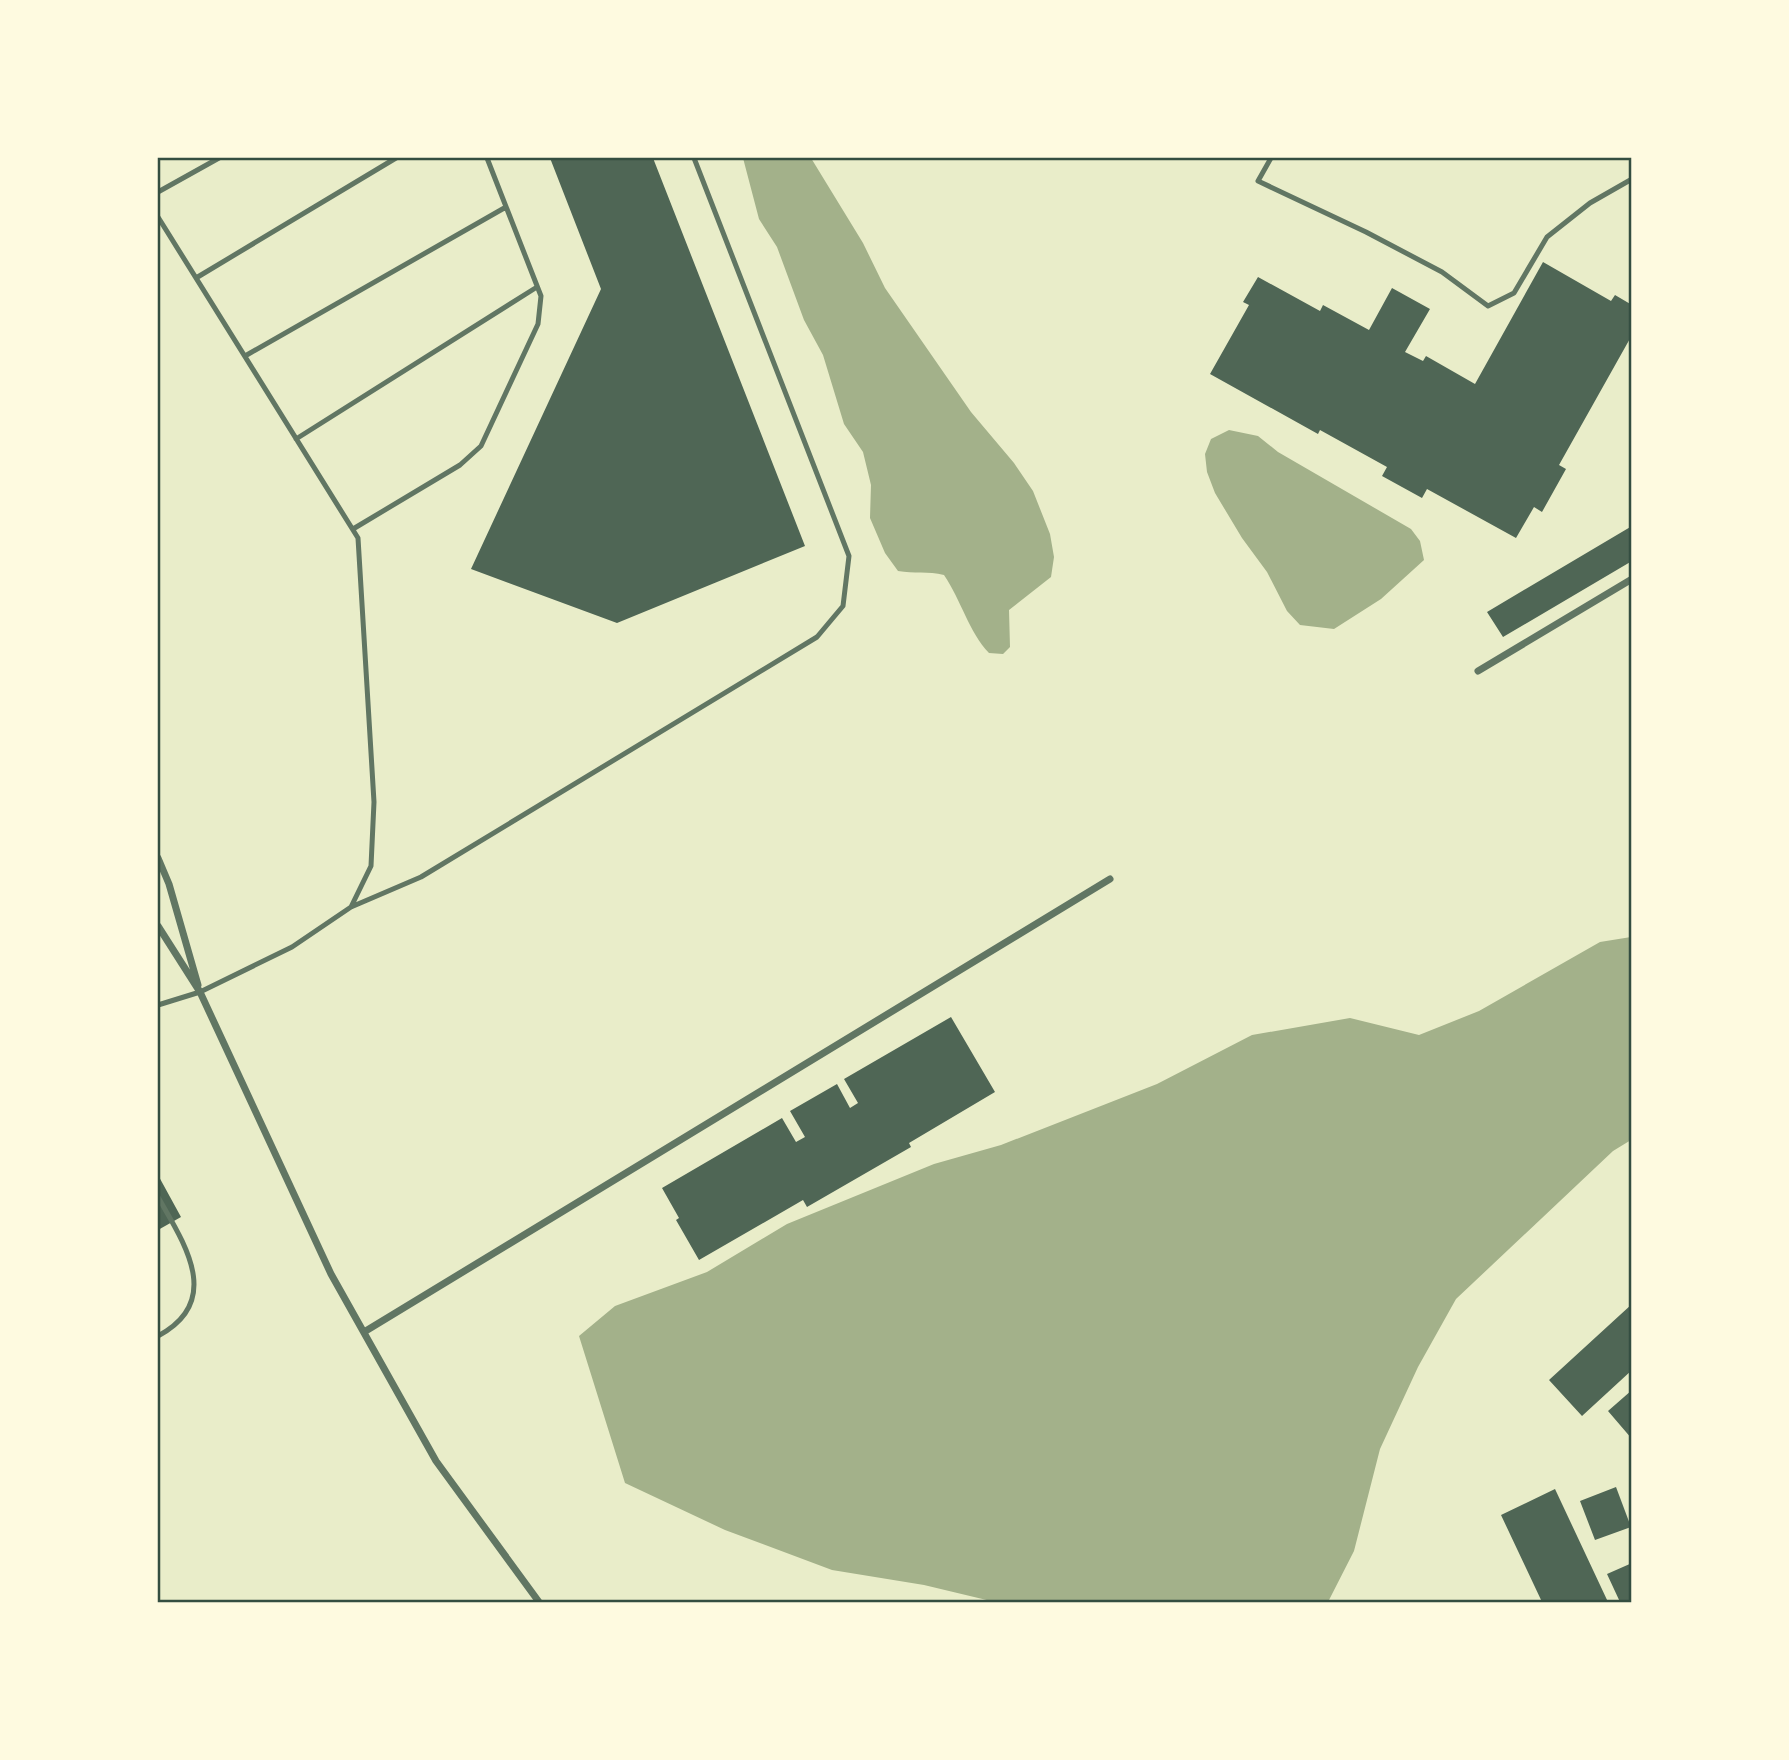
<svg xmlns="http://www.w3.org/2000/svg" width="1789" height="1760" font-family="'DM Sans',sans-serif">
	<rect width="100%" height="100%" fill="#e9edc9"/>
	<path fill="#a3b18a" d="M743,158h68l52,85 22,45 86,124 43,51 19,28 17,43 4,23 -3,20 -42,33 1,37 -7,7 -14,-1c-20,-21 -28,-53 -45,-78 -16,-4 -30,-1 -46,-4l-13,-18 -15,-35 1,-33 -8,-33 -19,-28 -21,-69 -19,-35 -27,-73 -18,-28z
		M1229,430l29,6 20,16 133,77 9,12 4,19 -43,39 -47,30 -34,-4 -13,-14 -20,-39 -25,-34 -27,-45 -8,-21 -2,-18 6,-15z
		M1631,937v203l-18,11 -157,148 -38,68 -38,82 -26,102 -26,51h-333l-71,-17 -92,-15 -107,-40 -100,-47 -46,-147 36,-30 92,-34 80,-48 147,-60 67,-19 156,-61 95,-49 98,-17 69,17 60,-24 121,-69z"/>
	<path fill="#4f6655" d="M550,158h103l152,388 -188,77 -146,-54 130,-280z
		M1543,262l68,39 4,-6 17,10v30l-73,130 7,4 -24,43 -8,-5 -18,31 -89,-49 -5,9 -40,-22 5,-9 -67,-37 -2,4 -108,-60 39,-69 -6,-3 15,-25 62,34 3,-6 46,25 23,-42 38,21 -25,43 18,9 3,-5 49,28z
		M1632,526v35l-129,76 -16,-25z
		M951,1017l44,75 -86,51 2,4 -104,60 -4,-7 -104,60 -23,-40 3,-2 -17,-30 120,-70 14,24 9,-5 -15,-26 47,-27 13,24 8,-5 -14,-24z
		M158,1175l23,42 -23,13z
		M1632,1304v66l-50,46 -33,-36z
		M1632,1390v49l-24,-28z
		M1616,1487l15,40 -36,13 -15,-39z
		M1555,1489l53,113h-66l-41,-87z
		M1632,1563v39h-12l-13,-28z"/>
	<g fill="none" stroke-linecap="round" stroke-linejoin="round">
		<path stroke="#617663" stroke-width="5" d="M1271,158l-13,23 108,51 76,40 46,34 26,-13 33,-56 43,-34 42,-24
			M158,192l61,-34
			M158,217l200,321 16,264 -3,64 -20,41 -59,40 -92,45 -42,13
			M196,278l200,-120
			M245,356l261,-149
			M296,439l241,-152
			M353,529l107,-64 21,-19 57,-122 3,-28 -54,-138
			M351,907l70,-30 396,-240 26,-31 6,-50 -155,-398
			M158,1197c26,46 66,104 0,139"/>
		<path stroke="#617663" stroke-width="7" d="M1478,671l154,-92
			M158,858l11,26 29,101
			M158,926l42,66 131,282 105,187 103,141
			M364,1332l746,-453"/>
	</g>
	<rect width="1789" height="1760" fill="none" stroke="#fefae0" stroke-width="318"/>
	<rect x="159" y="159" width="1471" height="1442" fill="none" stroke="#344e41" stroke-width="2.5"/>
</svg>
